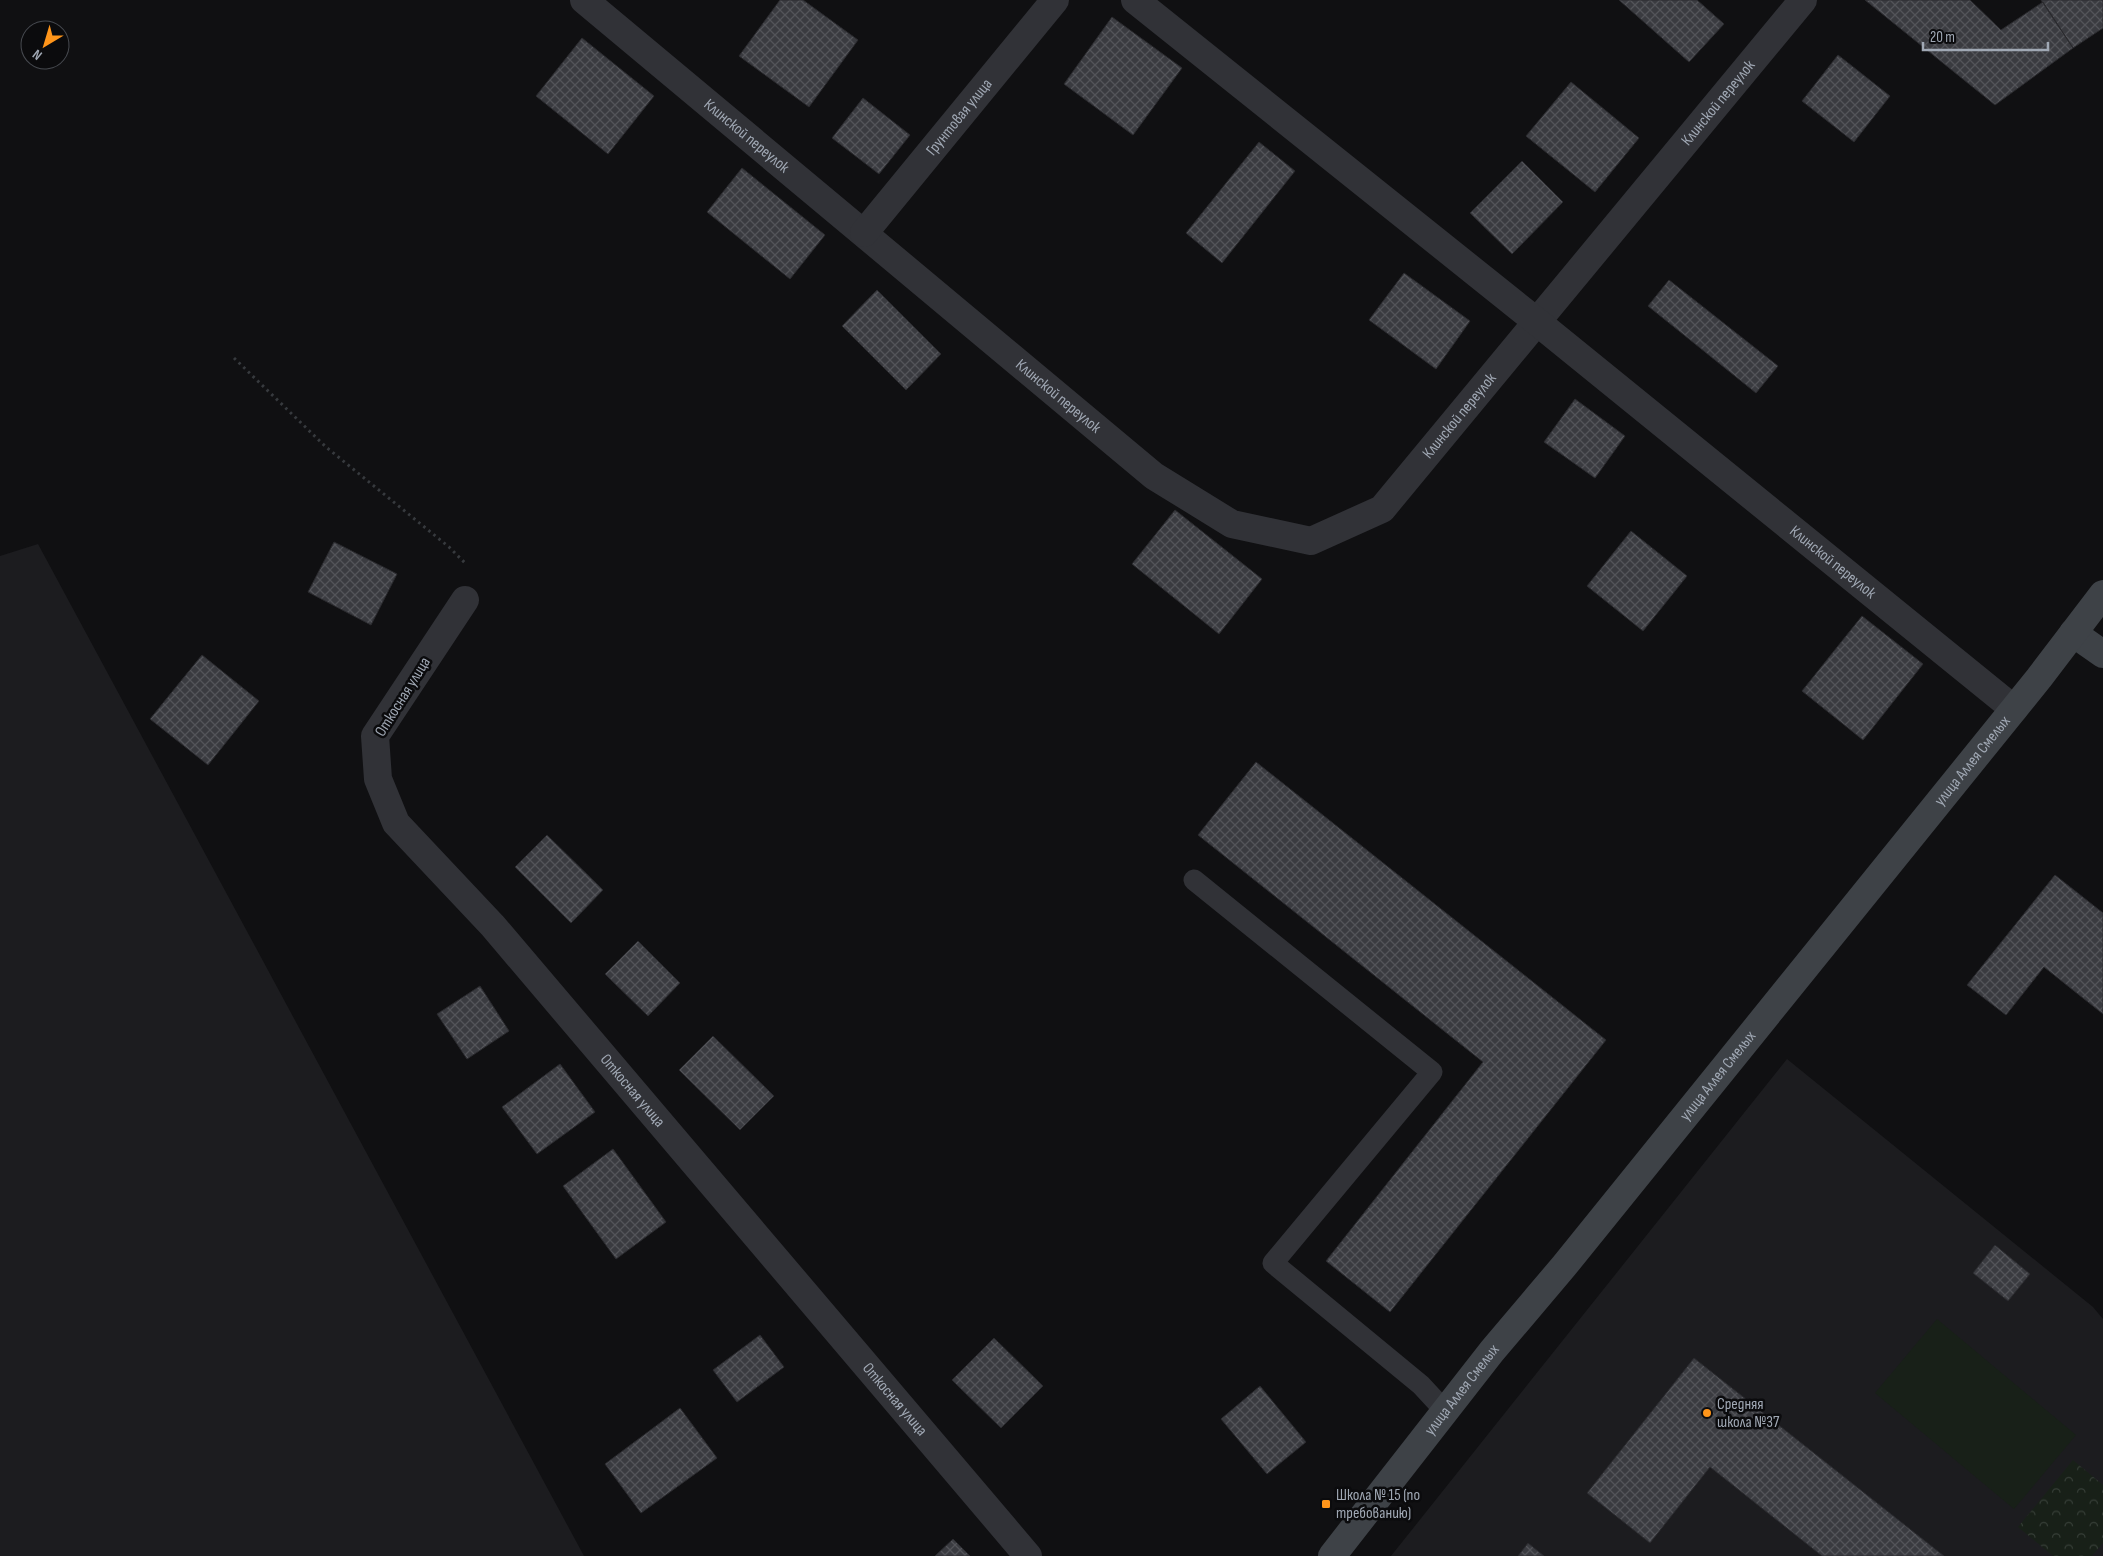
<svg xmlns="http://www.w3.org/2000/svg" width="2103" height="1556" font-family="'Sofia Sans Condensed',sans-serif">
	<defs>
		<pattern id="park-crowns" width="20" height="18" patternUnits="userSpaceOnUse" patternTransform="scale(1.25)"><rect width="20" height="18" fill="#182018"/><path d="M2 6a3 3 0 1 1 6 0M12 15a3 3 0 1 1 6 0" fill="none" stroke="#363e37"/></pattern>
		<pattern id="building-cross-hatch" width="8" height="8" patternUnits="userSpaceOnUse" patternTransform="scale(1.25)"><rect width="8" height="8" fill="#3a3b40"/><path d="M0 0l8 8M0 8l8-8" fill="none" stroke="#535459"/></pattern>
	</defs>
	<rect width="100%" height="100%" fill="#101012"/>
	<path fill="#1c1c1f" d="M38,544l546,1012h-584v-1000z
		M1787,1059l306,248 10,12v237h-712z"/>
	<path fill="url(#park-crowns)" d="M2073,1460l30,25v58l-11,13h-39l-35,-29z"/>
	<path fill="#182018" d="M1937,1319l139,116 -62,74 -139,-116z"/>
	<path fill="url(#building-cross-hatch)" stroke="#2a2a2e" d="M780,0h23l55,40 -49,67 -70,-51z
		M1619,0h78l27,24 -35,38z
		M1865,0h105l31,30 42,-28 30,46 -78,57z
		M2041,0h62v28l-30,20z
		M1112,17l70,51 -49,67 -69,-51z
		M582,38l72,58 -46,58 -72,-58z
		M1838,55l52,41 -36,46 -52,-41z
		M1571,82l68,56 -44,54 -69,-56z
		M863,98l47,37 -31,39 -47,-36z
		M1259,142l36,29 -73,92 -36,-30z
		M1522,161l41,41 -51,52 -42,-41z
		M742,168l83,67 -35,44 -83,-67z
		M1404,273l66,48 -34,48 -67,-49z
		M1669,280l109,86 -22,27 -108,-87z
		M877,290l64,64 -35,36 -64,-64z
		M1575,399l50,37 -30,42 -51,-36z
		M1175,510l87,69 -43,55 -87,-70z
		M1631,531l56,45 -44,55 -56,-45z
		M334,542l63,32 -26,51 -63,-33z
		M1862,616l61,48 -60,76 -61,-49z
		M202,655l57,46 -51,64 -58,-46z
		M1256,762l350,278 -216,272 -64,-51 157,-199 -285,-227z
		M547,835l56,55 -32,33 -56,-56z
		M2055,875l48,38v101l-59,-47 -38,48 -39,-30z
		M638,941l42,42 -32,33 -43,-42z
		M480,986l29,45 -42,28 -30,-45z
		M713,1036l61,60 -34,34 -61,-60z
		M560,1064l35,48 -58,42 -35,-47z
		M613,1149l53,73 -50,37 -53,-73z
		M1995,1245l35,29 -22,27 -35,-28z
		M760,1335l24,32 -47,35 -24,-32z
		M994,1338l49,48 -42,42 -49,-48z
		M1694,1358l250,198h-122l-112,-89 -60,76 -63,-50z
		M1260,1386l46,56 -39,32 -46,-55z
		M680,1408l37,50 -76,55 -36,-49z
		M953,1539l17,17h-35z
		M1528,1543l16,13h-26z"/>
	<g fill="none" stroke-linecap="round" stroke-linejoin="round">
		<path stroke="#373a3e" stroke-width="3" stroke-dasharray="2.5 4" stroke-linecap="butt" d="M234,358l92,89 123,100 18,18"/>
		<path stroke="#313237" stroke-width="21" d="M1194,880l238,192 -159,191 148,122 24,26"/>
		<g stroke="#313237" stroke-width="28">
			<path id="s1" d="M584,0l570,476 78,48 79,17 71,-32 421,-509"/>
			<path id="s2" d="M1135,0l401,321 478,388"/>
			<path id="s3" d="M864,233l191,-233"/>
			<path id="s4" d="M465,600l-90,136 3,43 18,44 97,103 535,630"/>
		</g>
		<g stroke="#3e4247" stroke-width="28">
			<path d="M2073,633l30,21"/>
			<path id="s5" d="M1332,1556l160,-205 72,-85 475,-588 64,-84"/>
		</g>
	</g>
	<g fill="#ff951a" stroke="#0b0b0d" stroke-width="2">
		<circle cx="1707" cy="1413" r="5"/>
		<rect x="1321" y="1499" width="10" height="10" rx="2.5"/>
	</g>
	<g text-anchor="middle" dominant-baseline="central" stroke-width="5" stroke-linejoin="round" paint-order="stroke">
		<g font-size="16" fill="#a0a8b4" stroke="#0b0b0d">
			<text stroke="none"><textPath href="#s1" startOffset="1520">Клинской переулок</textPath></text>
			<text stroke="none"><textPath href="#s3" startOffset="150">Грунтовая улица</textPath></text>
			<text stroke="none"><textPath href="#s1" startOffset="212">Клинской переулок</textPath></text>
			<text stroke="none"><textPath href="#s1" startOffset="618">Клинской переулок</textPath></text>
			<text stroke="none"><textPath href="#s1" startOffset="1114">Клинской переулок</textPath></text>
			<text stroke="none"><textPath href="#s2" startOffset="896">Клинской переулок</textPath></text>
			<text transform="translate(403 697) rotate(-58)">Откосная улица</text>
			<text stroke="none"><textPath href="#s5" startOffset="1021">улица Аллея Смелых</textPath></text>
			<text stroke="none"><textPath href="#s5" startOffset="616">улица Аллея Смелых</textPath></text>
			<text stroke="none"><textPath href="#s4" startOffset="611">Откосная улица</textPath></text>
			<text stroke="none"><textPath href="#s5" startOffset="211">улица Аллея Смелых</textPath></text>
			<text stroke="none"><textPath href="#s4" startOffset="1016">Откосная улица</textPath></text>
		</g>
		<g font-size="16" fill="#a0a8b4" stroke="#0b0b0d" text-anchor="start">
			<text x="1717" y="1404">Средняя<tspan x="1717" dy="18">школа №37</tspan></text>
			<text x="1336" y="1495">Школа № 15 (по<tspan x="1336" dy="18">требованию)</tspan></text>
		</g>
	</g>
	<g transform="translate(45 45) rotate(218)"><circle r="24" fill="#0b0b0d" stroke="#474a50"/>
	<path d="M0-4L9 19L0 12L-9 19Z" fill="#ff951a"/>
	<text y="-8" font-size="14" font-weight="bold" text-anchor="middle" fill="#a0a8b4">N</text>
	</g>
	<path d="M1923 42v8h125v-8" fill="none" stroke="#a0a8b4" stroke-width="2.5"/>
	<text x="1930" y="42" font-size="15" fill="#a0a8b4" stroke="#0b0b0d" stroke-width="4" paint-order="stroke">20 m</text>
</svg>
